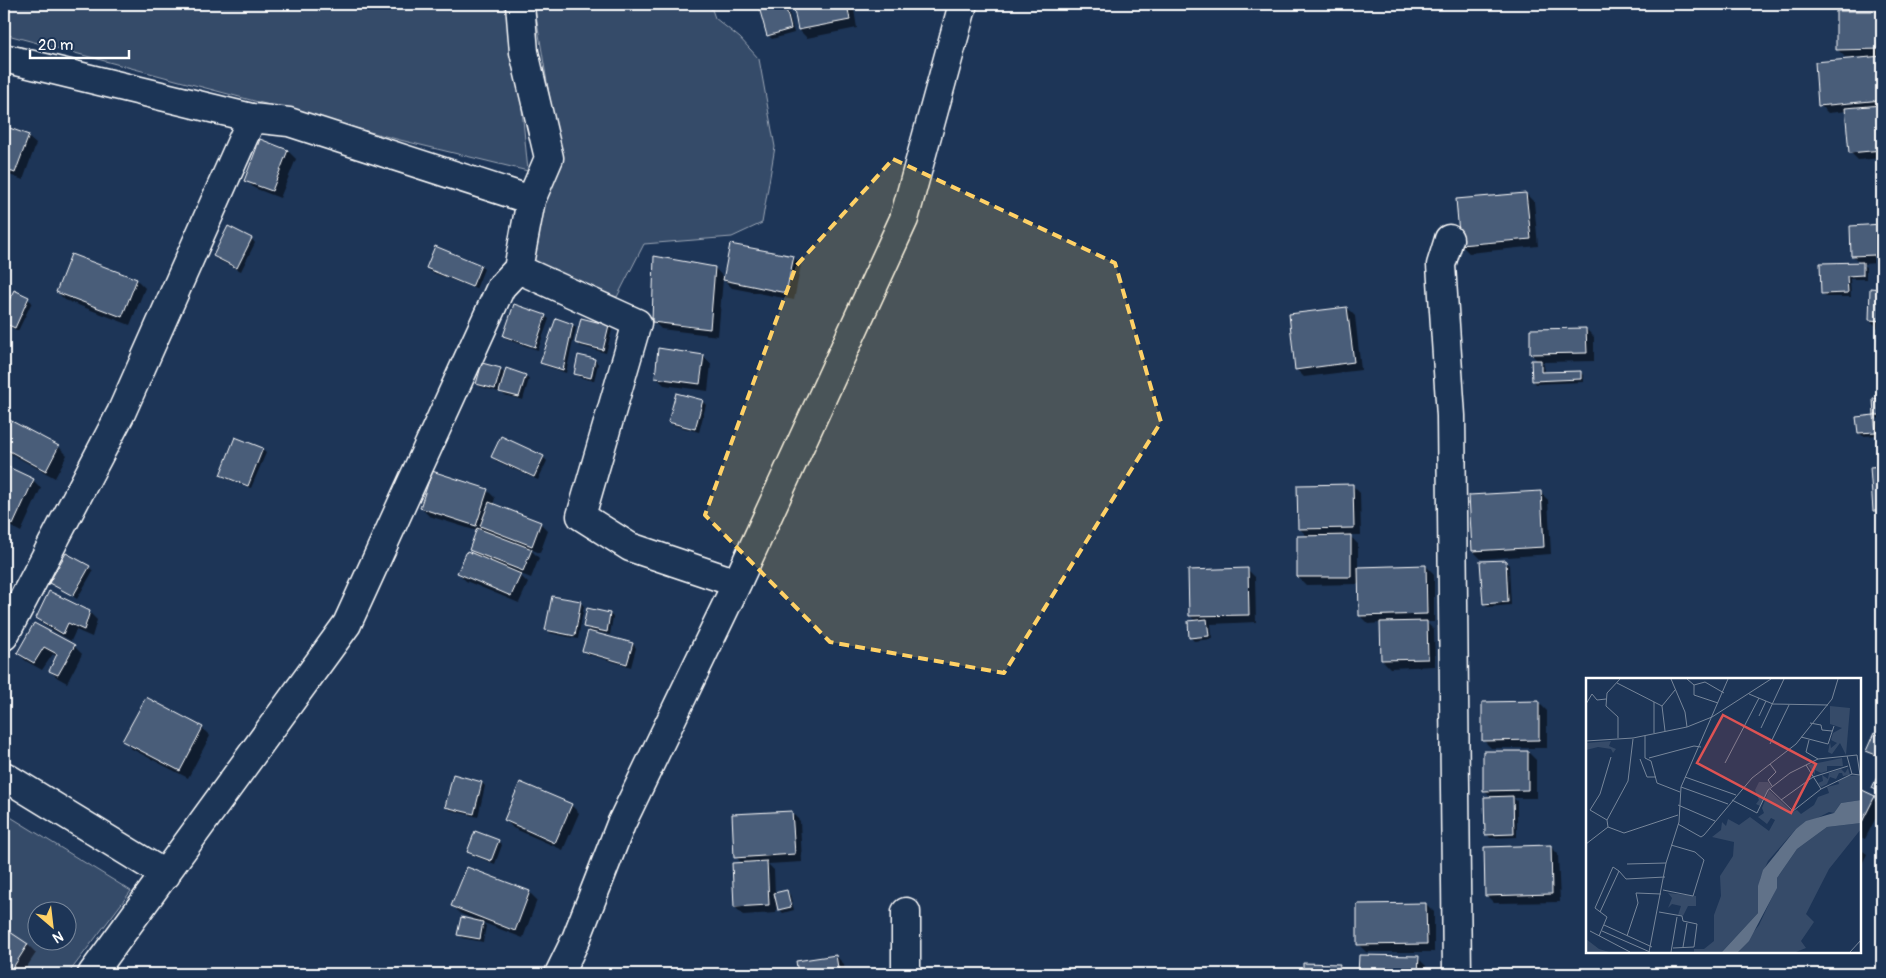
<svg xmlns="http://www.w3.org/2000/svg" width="1886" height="978" font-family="Pangolin,sans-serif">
	<rect width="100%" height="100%" fill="#1d3557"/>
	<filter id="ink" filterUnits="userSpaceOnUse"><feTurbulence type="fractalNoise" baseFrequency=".02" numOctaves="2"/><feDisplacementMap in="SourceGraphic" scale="10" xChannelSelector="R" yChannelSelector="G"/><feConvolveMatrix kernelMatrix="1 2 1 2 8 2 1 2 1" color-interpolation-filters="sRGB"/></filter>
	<g filter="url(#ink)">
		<path fill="#364b69" stroke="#9aa5b4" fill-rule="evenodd" d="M4,4h502l15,95 7,72 -128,-31 -396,-106z
			M534,4h176l5,14 25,20 19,21 16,88 -13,76 -30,14 -88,7 -27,53 -87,-33 6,-45 24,-59z
			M4,813l127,78 -63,83h-64zM38,910h30v30h-30z"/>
		<path fill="#0007" d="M760,4h27l7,29 -22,6 -4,-4z
			M794,4h59l4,24 -50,10 -8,-8z
			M1882,12v146l-24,2 -8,-8 -3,-41 -19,2 -8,-8 44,-46v-2h-19l-8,-8v-36z
			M4,127l24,10 8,7 -13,36 -19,-7z
			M288,151l8,8 -16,39 -26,-10 -8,-8z
			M1526,194l8,8 4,44 -69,7 -8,-8z
			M1882,225v64l-4,-4 -1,-22 -15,1 4,3v12h-16l1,18h-25l-4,-4 38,-30 -7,-7 -2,-29z
			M229,228l23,11 3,4 -14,28 -23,-11 -4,-4z
			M72,255l65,25 8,8 -15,37 -65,-25 -8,-8z
			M793,257l8,8 -7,35 -62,-12 -9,-9 -5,57 -57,-7 -8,-8 62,-53 9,10z
			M480,266l4,3 -8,20 -45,-17 -4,-4z
			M1871,290h11v38h-4l-8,-8z
			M14,291l18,11 -14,29 -14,-7v-11z
			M1347,308l8,8 6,54 -57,7 -8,-8z
			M545,316l4,3 -11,31 -30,-10 -4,-4z
			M573,325l3,3 -10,45 -20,-7 -4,-3z
			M609,326l3,4 -6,23 -26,-7 -4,-4z
			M1586,329l8,8v24l-52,1 2,3 1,9 35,-2 4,4v6l-48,2 -3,-4 5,-19 -7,-7z
			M703,356l8,8 -3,27 -44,-6 -8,-8z
			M595,360l3,4 -4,17 -15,-4 -3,-3z
			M500,369l6,6 19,1 4,3 -6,21 -19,-5 -5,-5v2l-18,-5 -4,-3z
			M1882,399v19l-3,1 -4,-4 -1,-15z
			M702,401l4,4 -7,27 -26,-7 -3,-3z
			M1874,417l3,3 2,15 -16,1 -4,-3z
			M4,418l55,29 8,8 -12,23 -51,-28z
			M262,449l4,4 -15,35 -26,-10 -4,-3z
			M493,457h50l4,4 -9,19 -42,-19z
			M4,467l30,14 7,7 -20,44 -17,-9z
			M1872,468h10v50l-7,-7z
			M1352,485l8,8 1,42h-12l9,9v24l68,-2 8,8v48h-8l8,8 1,36 -45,2 -8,-8 -1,-37 -13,1 -8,-8v-32l-54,1 -8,-8 10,-40 -9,-9z
			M487,490l8,8 -2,7 47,18 8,8 -8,22 -10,-4 9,9 -8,20 -13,-5 10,10 -9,20 -53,-22 -8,-8 20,-16 -8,-8 7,-18 -48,-15 -8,-8z
			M1540,492l8,8 3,54 -70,5 -8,-8z
			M1505,561l4,4 2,40 -23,2 -4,-4z
			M89,567l4,4 -16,28 -26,-17z
			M1247,569l8,8 1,45 -45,2 1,15 -18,2 -4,-4 6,-16 -6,-5z
			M581,603l3,3 -6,33 -28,-6 -3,-4z
			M89,612l8,8 -5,17 -16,-7 -5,11 -26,-15 -8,-8z
			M609,614l4,3 -3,18 -14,-3 -1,2 38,10 3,4 -5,19 -44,-13 -4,-3 6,-20 -5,-5z
			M35,624l39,22 8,8 -15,29 -9,-5 -8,-7 7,-14 -4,-3 -11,16 -16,-9 -8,-8z
			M146,699l56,29 8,8 -22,42 -56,-29 -8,-8z
			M1539,703l8,8v37h-56l-8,-8z
			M1875,734l7,4v21l-11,-5 -4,-4z
			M1528,752l8,8v38h-23l4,3v36l-27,1 -3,-4 5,-36 -8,-8z
			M1882,769v37l-17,33 -5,-2v-47l17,11 3,-7 -6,-6z
			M482,783l3,3 -7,31 -28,-7 -4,-4z
			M571,805l8,8 -16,37 -50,-22 -7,-8z
			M792,813l8,8 2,41 -34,2 6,6 1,24 12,-3 3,4 4,15 -11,3 -4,-4 -2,-8 -1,12 -33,2 -8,-8 7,-44 -6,-6z
			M476,833l22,8 4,4 -7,19 -23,-9 -4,-3z
			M1550,846l8,8 2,48 -66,1 -8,-8z
			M1860,849l7,5 -7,14z
			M529,892l8,8 -14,38 -42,-16 5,4 -3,16 -21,-4 -3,-4 20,-13 -18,-7 -8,-8z
			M1426,904l8,8v40h-68l-8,-8z
			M4,929l24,16 8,8 -14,21h-18z
			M836,956l8,8 1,10h-45l-2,-12z
			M1360,956l58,2 8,8v8h-66z
			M1304,964l35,1 4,4v5h-39z"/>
		<path fill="#4a5d79" stroke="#fff" d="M758,4h27l6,25 -24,7z
			M793,4h54l3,16 -52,10z
			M1836,11h46v38l-46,1z
			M1882,56v44l-64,6 -3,-44z
			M1882,105v45l-33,3 -4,-45z
			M4,126l25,9 -14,38 -11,-4z
			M260,139l28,11 -16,41 -28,-10z
			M1526,193l5,46 -71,6 -4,-46z
			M1882,224v61h-5l-2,-30 -24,1 -1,-30z
			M228,226l24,12 -15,30 -24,-12z
			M730,244l64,12 -8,37 -63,-13z
			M435,246l46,19 -9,22 -46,-19z
			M71,254l66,25 -15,38 -66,-25z
			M654,256l61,11 -5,62 -58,-7z
			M1863,262v13l-16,1 1,17 -27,1 -1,-31z
			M1870,288l12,1v32l-13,-1z
			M14,290l15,7 -14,31 -11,-5v-13z
			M514,304l32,11 -11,32 -32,-11z
			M1347,307l7,55 -59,8 -6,-56z
			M556,318l17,6 -10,46 -23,-7z
			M581,318l28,7 -6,25 -28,-7z
			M1586,328l1,25 -57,1v-25z
			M658,348l46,7 -4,29 -45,-6z
			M578,355l17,4 -4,19 -17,-4z
			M1531,360h10v12l40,-1v8l-49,2z
			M482,363l19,5 -6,21 -19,-5z
			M506,368l20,7 -7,22 -20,-5z
			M676,393l27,7 -8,29 -27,-7z
			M1882,398v17h-8l-1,-16z
			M1874,415l2,17 -18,1 -2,-16z
			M4,417l55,29 -13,25 -42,-23z
			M501,436l43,20 -10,21 -43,-20z
			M235,437l28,11 -15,38 -28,-11z
			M4,465l30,14 -21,46 -9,-5z
			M1882,466v45h-9l-3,-44z
			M432,471l56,18 -12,37 -56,-18z
			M1353,484l1,44 -56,1 -1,-44z
			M1541,491l3,56 -72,4 -3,-56z
			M489,502l52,20 -9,24 -52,-20z
			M477,528l55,21 -9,22 -54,-21z
			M1351,535v42h-54v-41z
			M467,551l54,23 -10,22 -54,-23z
			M66,553l24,13 -17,30 -24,-13z
			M1506,560l2,42 -25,2 -3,-43z
			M1426,565l1,49 -68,2 -1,-49z
			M1248,568l1,47 -60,1 -1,-46z
			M49,591l41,20 -6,19 -16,-7 -5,11 -27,-16z
			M552,596l29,5 -6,35 -30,-6z
			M587,608l23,5 -3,19 -24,-5z
			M1207,619l2,17 -20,2 -1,-17z
			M1427,621l1,38 -47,1 -1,-38z
			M34,623l41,22 -17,30 -9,-4 8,-17 -13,-7 -10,16 -17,-10z
			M588,631l45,12 -6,21 -45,-13z
			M146,697l57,30 -23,44 -58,-30z
			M1539,701v39l-57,1v-39z
			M1874,733l8,3 -1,21 -15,-6z
			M1483,751h45v39l-45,1z
			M1882,766v38l-6,-3 4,-9 -8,-4z
			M453,774l29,8 -8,32 -29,-7z
			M520,782l52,22 -17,39 -51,-23z
			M1860,789l15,7 -15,30z
			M1513,796l1,38 -29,1 -1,-38z
			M792,811l3,43 -61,4 -2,-44z
			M475,831l24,9 -8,21 -24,-9z
			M1551,845l1,49 -67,2 -1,-49z
			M767,861l2,44 -35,2 -2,-44z
			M467,867l63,24 -15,40 -64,-25z
			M787,890l4,17 -13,3 -4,-17z
			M1426,903l1,41 -70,1v-41z
			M461,917l22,5 -3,17 -23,-4z
			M4,928l24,16 -19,30h-5z
			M836,955l3,19h-41l-2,-13z
			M1359,955l60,1 -1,18h-60z
			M1303,963l37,1 -1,10h-36z"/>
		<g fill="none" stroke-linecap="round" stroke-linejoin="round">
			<defs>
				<path id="minor" d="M4,58l248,60 37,4 242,78
					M1449,239l-8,26 10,151 6,558
					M518,269l119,54 -56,193 49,31 107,36
					M4,636l117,-223 131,-295
					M4,776l162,99
					M906,912v62
					M92,974l255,-350 154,-337 17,-18 13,-69 18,-42 -25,-106 -4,-48
					M559,974l17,-35 45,-115 116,-241 167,-364 59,-215"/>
			</defs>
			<use href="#minor" stroke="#fff" stroke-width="31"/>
			<use href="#minor" stroke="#1d3557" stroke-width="28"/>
		</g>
	</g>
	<path fill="#ffd166" fill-opacity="0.2" stroke="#ffd166" stroke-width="4" stroke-dasharray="10 6" stroke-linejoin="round" d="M893,159l222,104 46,159 -157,251 -174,-31 -125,-127 91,-249z"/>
	<g transform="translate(1586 678)">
		<rect width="275" height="275" fill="#1d3557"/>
		<path d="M244,28l20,2 -4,47 -6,-12 -8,11 -4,-2 2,-10 1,6 6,-5 -6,-3 2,-7 9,-5 -12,-4zM25,63l-2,5 7,3 -3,4 -2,-4 -13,-2 -12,3v-7zM256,80l1,8h-16v5l-6,2 -6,-3v5l-7,-10zM262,90l2,7 -7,1 -1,-3h-3l-3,6 -6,-2 -3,7 -6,3 -3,-4 5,-2 -1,-6 6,4 1,-6 12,-4 4,4zM275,97v25l-20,3 -7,10 -5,-1 -33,17 -28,32 -8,18 -2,34 -36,39h-28v-3h10l10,-8v-26l7,-19 -1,-20 13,-20 1,-14 -22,-5 9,-7 1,-8 4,4 2,-7 11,6 11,-8 19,14 6,-11 -4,-2 -4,6 -9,-7 6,-4 -2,-5 7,-18 23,22 5,-2 4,4 13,-9 4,-8 11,-4 -2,-6 12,-3 -1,-3 10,-5zM173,104h9l3,4 -11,20 -4,-2 3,-4 -4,-10zM275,145v6l-32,40 -23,45 8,8 -13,19 5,7 -10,4h-58l21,-27 15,-32 3,-15 20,-29 30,-22zM82,215l28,3v10h-8l-5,10 -5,-1 3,-9 -9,-2 -4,4 4,-10zM0,261l13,10 10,3h-23z" fill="#364b69"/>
		<path d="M275,122v23l-34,4 -30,22 -20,29v10l-28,53 -11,11h-16l36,-39v-27l5,-16 33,-41 10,-8 28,-8 7,-10z" fill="#617289"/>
		<path fill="none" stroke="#77869a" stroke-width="1" d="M85,1l14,33 2,15M101,1l7,6 11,-3 19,11M31,5l45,23 3,25M108,7v10l24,8M163,16l24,10 55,1M68,24v31M0,26l6,-10 5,6 9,-1M76,28l13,-16M173,38l7,-15M224,45l11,2 1,5 10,1M175,50l23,-49M59,58v22l6,3 6,22 23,9M215,59l27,7 6,-18M32,60v-21l-12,-11 1,-13 13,-14M223,62l-3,12 12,7M0,63l47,-3 54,-11 25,-10 59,-38M184,66l19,-39M261,78l5,18M63,80l45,-12 7,1M54,81l7,18h9M139,85l34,-65M184,86l6,8 -8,8 4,6M220,87l15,24M99,99l51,18M95,109l47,17M146,122l25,13 11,-23 22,-17 28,-14 39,-4 3,20 -8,-1 -31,15 -28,22 -23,-22M195,122l32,-23 35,-11M92,127l37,16M21,142l-17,-10 10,-16 11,-37M92,146l23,13 3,-2 48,-57 44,-34 36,-45 6,-20M22,149l-1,-7 21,-39 5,-42M0,166l22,-17 16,6 54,-18M41,186l39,-1M77,212l30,6 11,-36 -9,-8 -24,-7M14,234l19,-41 7,8 39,-2M73,234l23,4 1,5 14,3 -3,23 -21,1M18,247l48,22M4,253l40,21M16,253l48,21M13,258l8,-19 -12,-9 18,-41 6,4M41,258l11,-33 -2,-10 25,1M97,269l4,-24M63,274l17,-89 13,-41 2,-35 47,-108M85,274l6,-35M264,274l11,-12"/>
		<path fill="#de5353" fill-opacity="0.15" stroke="#de5353" stroke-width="2.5" d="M137,37l93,49 -25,49 -94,-50z"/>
		<rect width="275" height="275" fill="none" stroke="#fff" stroke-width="2.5"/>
	</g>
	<rect width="1886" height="978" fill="none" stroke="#1d3557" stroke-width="20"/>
	<rect x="10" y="10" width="1866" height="958" fill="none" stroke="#fff" stroke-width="2" filter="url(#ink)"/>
	<g transform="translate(52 926) rotate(152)"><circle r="24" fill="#1d3557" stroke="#77869a"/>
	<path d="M0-4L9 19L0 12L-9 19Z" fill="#ffd166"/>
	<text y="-8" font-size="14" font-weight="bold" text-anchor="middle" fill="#ffffff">N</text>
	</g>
	<path d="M30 50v8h99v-8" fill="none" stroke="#ffffff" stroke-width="2.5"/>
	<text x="38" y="50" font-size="15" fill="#ffffff" stroke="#1d3557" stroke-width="4" paint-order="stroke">20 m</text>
</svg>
